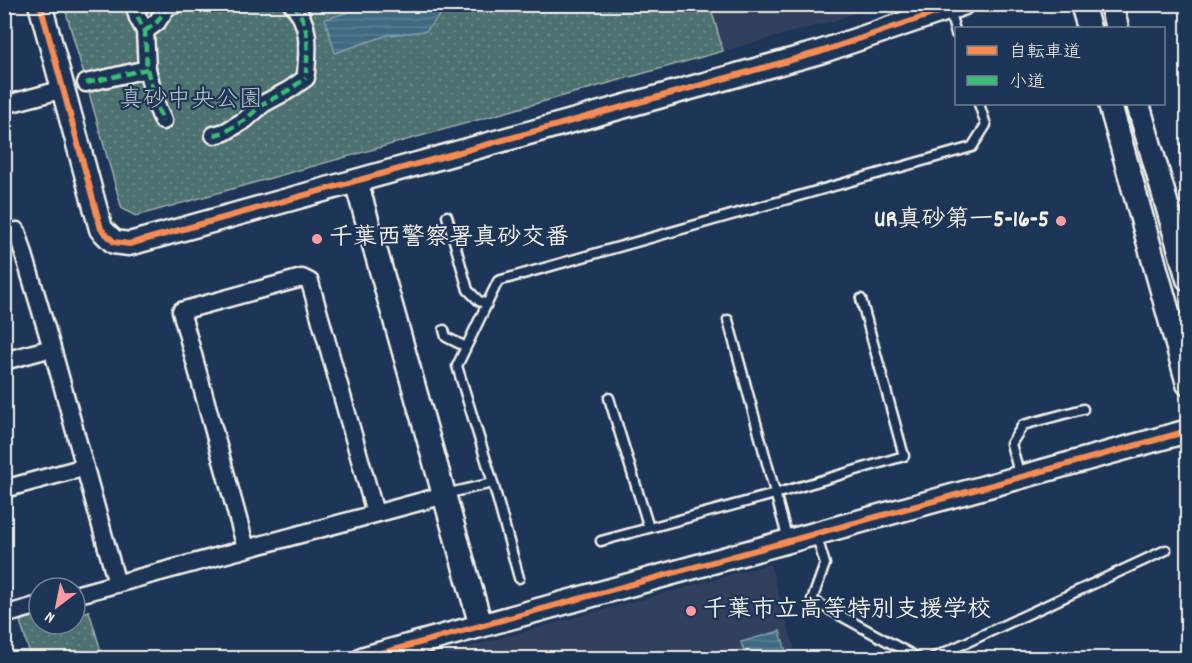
<svg xmlns="http://www.w3.org/2000/svg" width="1192" height="663" font-family="Dekko,'Klee One',sans-serif">
	<defs>
		<pattern id="green-dots" width="8" height="8" patternUnits="userSpaceOnUse" patternTransform="scale(1.5)"><rect width="8" height="8" fill="#4e7071"/><path d="M2 2h.1M6 6h.1" fill="none" stroke="#688585" stroke-width="1.8" stroke-linecap="round"/></pattern>
		<pattern id="water-rules" width="6" height="5" patternUnits="userSpaceOnUse" patternTransform="scale(1.5)"><rect width="6" height="5" fill="#3d6982"/><path d="M0 2.5h6" fill="none" stroke="#5a7f94"/></pattern>
	</defs>
	<rect width="100%" height="100%" fill="#1d3557"/>
	<filter id="ink" filterUnits="userSpaceOnUse"><feTurbulence type="fractalNoise" baseFrequency=".0167" numOctaves="2"/><feDisplacementMap in="SourceGraphic" scale="12" xChannelSelector="R" yChannelSelector="G"/><feConvolveMatrix kernelMatrix="1 2 1 2 8 2 1 2 1" color-interpolation-filters="sRGB"/></filter>
	<g filter="url(#ink)">
		<path fill="#31415d" d="M710,5v-1l162,1 -35,15 -114,31z
			M770,564l27,94h-369z"/>
		<path fill="url(#green-dots)" stroke="#a1b0ac" stroke-width="1.5" d="M64,5h646l13,46 -587,165 -14,-7z
			M80,603l3,10 6,-2 14,47h-72l-11,-37 19,-6v9h36v-19z"/>
		<path fill="url(#water-rules)" stroke="#869fab" stroke-width="1.5" d="M377,4h72v1l-23,26 -38,4 -53,18 -10,-34z
			M780,631l8,27h-42l-5,-16z"/>
		<g fill="none" stroke-linecap="round" stroke-linejoin="round">
			<defs>
				<path id="lane" d="M949,9l7,25
					M1186,147l2,7
					M447,216l21,74 11,11 8,3
					M728,320l60,220
					M444,330l2,7 20,10
					M609,398l40,130
					M1020,476l-9,-32 12,-19 60,-16
					M493,483l-36,-117 41,-85 474,-134 14,-22 -7,-21
					M445,494l48,-11 26,95
					M816,534l9,30 -13,36 106,58
					M601,541l174,-47 129,-38 -43,-157
					M933,658l233,-108"/>
				<path id="street" d="M134,4l4,14 7,13 2,38 10,38 6,14
					M292,4c19,19 16,44 14,69
					M145,31l12,-9 10,-15 9,-3
					M86,83l61,-14
					M4,105l60,-16
					M214,135l11,-3 20,-12 18,-16 26,-14 17,-12
					M4,235l13,-4 35,117 65,236
					M4,361l48,-13
					M4,489l81,-22
					M246,548l-65,-237 121,-33 8,4 65,231
					M75,595l370,-100
					M4,615l35,-10"/>
				<path id="secondary" d="M40,4l61,225 13,13 15,2 691,-192 142,-48
					M1082,4l7,24
					M1111,4l6,24
					M1110,104l78,280
					M1138,104l50,175
					M356,181l125,445
					M364,658l824,-227"/>
			</defs>
			<use href="#lane" stroke="#f4f1e8" stroke-width="13"/>
			<use href="#street" stroke="#f4f1e8" stroke-width="21"/>
			<use href="#secondary" stroke="#f4f1e8" stroke-width="27"/>
			<use href="#lane" stroke="#1d3557" stroke-width="8"/>
			<use href="#street" stroke="#1d3557" stroke-width="16"/>
			<use href="#secondary" stroke="#1d3557" stroke-width="22"/>
			<path stroke="#3abd76" stroke-width="4.5" stroke-dasharray="9 4.5" stroke-linecap="butt" d="M134,4l4,14 7,13 2,38 10,38 6,14
				M292,4c19,19 16,44 14,69
				M145,31l12,-9 10,-15 9,-3
				M86,83l61,-14
				M214,135l11,-3 20,-12 18,-16 26,-14 17,-12"/>
			<defs>
				<path id="cycleway" d="M40,4l61,225 13,13 15,2 691,-192 142,-48
					M364,658l824,-227"/>
			</defs>
			<use href="#cycleway" stroke="#1d3557" stroke-width="10"/>
			<use href="#cycleway" stroke="#f68b52" stroke-width="6"/>
		</g>
	</g>
	<g fill="#ff9aa2" stroke="#1d3557" stroke-width="2">
		<circle cx="1061" cy="221" r="6"/>
		<circle cx="317" cy="239" r="6"/>
		<circle cx="691" cy="611" r="6"/>
	</g>
	<g text-anchor="middle" dominant-baseline="central" stroke-width="4.5" stroke-linejoin="round" paint-order="stroke">
		<g font-size="24" fill="#bac4be" stroke="#1d3557">
			<text x="191" y="101">真砂中央公園</text>
		</g>
		<g font-size="24" font-weight="bold" fill="#f4f1e8" stroke="#1d3557" text-anchor="start">
			<text x="1049" y="221" text-anchor="end">UR真砂第一5-16-5</text>
			<text x="329" y="239">千葉西警察署真砂交番</text>
			<text x="703" y="611">千葉市立高等特別支援学校</text>
		</g>
	</g>
	<rect width="1192" height="663" fill="none" stroke="#1d3557" stroke-width="24"/>
	<rect x="12" y="12" width="1168" height="639" fill="none" stroke="#f4f1e8" stroke-width="2" filter="url(#ink)"/>
	<rect x="955" y="27" width="210" height="78" fill="#1d3557" stroke="#738091" stroke-width="1.5"/>
	<rect x="967" y="46" width="30" height="9" fill="#f68b52" stroke="#738091" stroke-width="1.5"/>
	<text x="1009" y="57" font-size="18" fill="#f4f1e8">自転車道</text>
	<rect x="967" y="76" width="30" height="9" fill="#3abd76" stroke="#738091" stroke-width="1.5"/>
	<text x="1009" y="87" font-size="18" fill="#f4f1e8">小道</text>
	<g transform="translate(57 606) rotate(212)"><circle r="28" fill="#1d3557" stroke="#738091" stroke-width="1.5"/>
	<path d="M0-4.5L10 22L0 15L-10 22Z" fill="#ff9aa2"/>
	<text y="-9" font-size="16" font-weight="bold" text-anchor="middle" fill="#f4f1e8">N</text>
	</g>
</svg>
